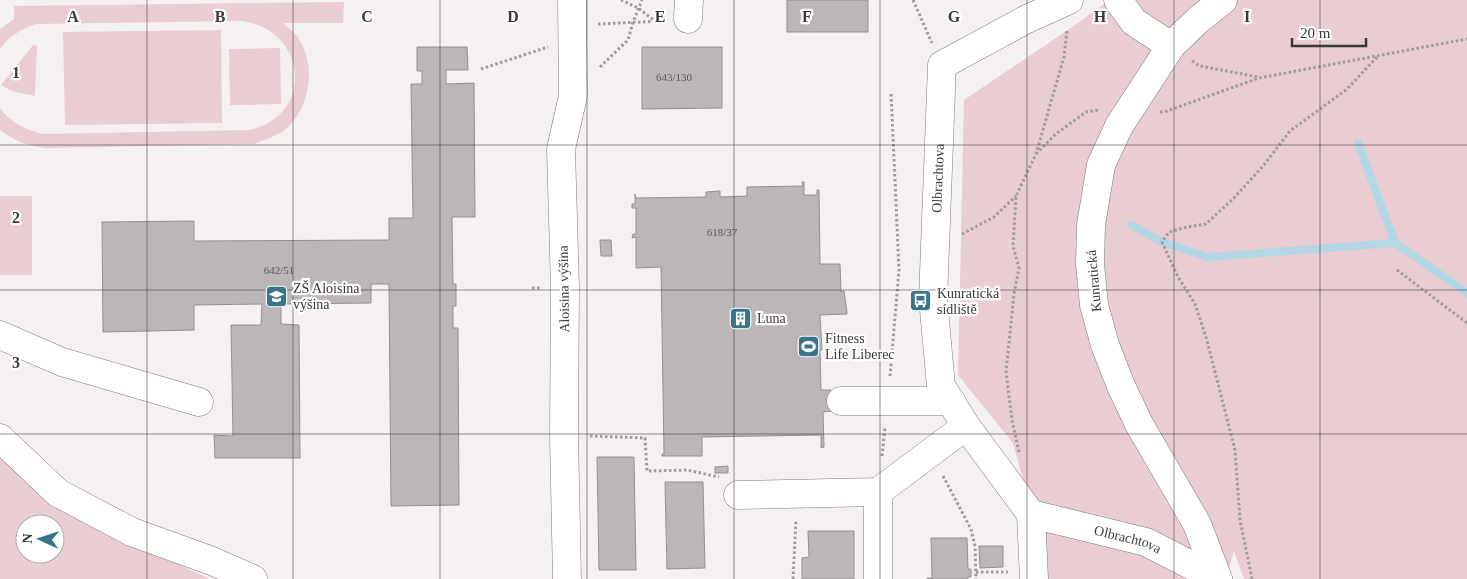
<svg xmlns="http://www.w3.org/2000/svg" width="1467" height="579" font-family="Georgia,serif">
	<rect width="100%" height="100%" fill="#f5f1f2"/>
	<path fill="#eaccd3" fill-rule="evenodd" d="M1109,0h358v579h-223l-10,-28 -8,28h-178l-1,-11 -34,-125 -55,-68 6,-275 114,-77z
		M344,2l-1,21h-60c4,4 10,8 14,13 20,28 14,70 -11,93 -9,7 -22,11 -32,15l-208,4c-19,-2 -31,-7 -46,-18v-22c11,15 24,21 42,26l207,-4c66,-14 59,-101 -8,-109l-205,3c-15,5 -27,12 -36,25v-20l14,-10v-13z
		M221,30l1,93 -157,2 -2,-93z
		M33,45l4,1 -2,50 -23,-5 -11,-6z
		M280,48l1,56 -51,1 -1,-56z
		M0,196h32v79h-32z
		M0,453l46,47 163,79h-209zM25,524h30v30h-30z"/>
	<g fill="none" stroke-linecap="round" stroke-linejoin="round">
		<path stroke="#b4d7e5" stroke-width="8" d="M1358,143l37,100
			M1131,225l31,17 45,15 188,-14 72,50"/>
	</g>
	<path fill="#bbb6b7" stroke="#949091" d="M787,0h81v32h-81z
		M417,47h50l1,23h-22v14l28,-1 1,134h-23l1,67h3v22h-3v22h5l1,177 -68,1 -2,-222h-18v19l-90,1v20l18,1 1,133h-85l-1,-23 19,1 -2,-111h30l1,-21 -68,1v25l-91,2 -1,-110 92,-1v20l195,-1v-22h24l-2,-134h11v-13h-5z
		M642,47h80v61l-80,1z
		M802,182h2v13h13v-5h2l1,74h20l1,28 3,-1 3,21v2l-27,1 2,35h-2l1,40h10l1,21 -9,1 1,35 -3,1v-13l-119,2v19h-40v-2h2l-3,-187 -25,1v-31l-4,1 1,-4h3v-26h-4v-4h3v-10l1,4 70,-1v-5l14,-1v6l27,-1v-9l56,-1z
		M600,240h11l1,16h-11z
		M597,457h37l2,113h-37z
		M728,466v7h-13v-6z
		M665,482h38l2,86 -38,1z
		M808,531h46v48h-52v-21l7,-1z
		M931,538h36l1,31h3v8h-3v2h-41v-1h5z
		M979,546h24v21l-23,1z"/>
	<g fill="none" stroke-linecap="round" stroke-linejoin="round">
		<defs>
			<g id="minor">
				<path d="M1118,0l16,22 37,24"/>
				<path d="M688,19l1,-19"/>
				<path d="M0,335l62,27 137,40"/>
				<path d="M841,401h110"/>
				<path d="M0,438l58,55 74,39 80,29 41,18"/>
				<path d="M738,495l140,-3"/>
				<path id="s1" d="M1031,514l115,28 72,37"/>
				<path d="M567,579l-3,-144 1,-147 -4,-139 12,-53 -1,-96"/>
				<path d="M878,579v-87l88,-66"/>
				<path id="s2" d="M1034,579l-3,-65 -65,-88 -25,-40 -8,-87 9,-234 85,-46 42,-19"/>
				<path d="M1218,579l-21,-55 -58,-100 -18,-38 -16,-41 -11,-40 -4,-41 1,-39 10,-60 18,-39 52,-80 27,-26 25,-20"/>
			</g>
		</defs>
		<use href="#minor" stroke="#7e7a7b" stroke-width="29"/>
		<path stroke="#9f9c9d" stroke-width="3" stroke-dasharray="2.5 2.5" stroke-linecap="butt" d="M621,0l17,8 17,13
			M913,0l19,43
			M598,24l64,-3
			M1192,61l8,5 58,11
			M600,67l28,-27 5,-18 9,-22
			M481,69l67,-22
			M1160,112l7,-1 92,-33 208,-39
			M1036,154l21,-21 29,-21 13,-2
			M962,234l32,-17 22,-21
			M1397,270l70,53
			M532,288h8
			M890,376l9,-106 -8,-178
			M590,436l55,2 2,33 40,-1 32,7
			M1019,452l-7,-32 -6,-48 8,-78 5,-26 -6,-22 3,-50 20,-42 28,-97 3,-27
			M882,456l3,-29
			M943,476l28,53 4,17 1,33
			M976,572h32
			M793,579l3,-59
			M1252,579l-12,-59 -5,-70 -29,-113 -11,-33 -17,-27 -16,-35 7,-10 18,-5 19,-3 27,-25 30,-33 27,-35 56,-41 33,-35"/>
		<use href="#minor" stroke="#fff" stroke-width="28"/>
	</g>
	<path fill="none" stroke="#3a3939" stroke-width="1" stroke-opacity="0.55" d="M147,0v579M293,0v579M440,0v579M587,0v579M734,0v579M880,0v579M1027,0v579M1174,0v579M1320,0v579M0,145h1467M0,290h1467M0,434h1467"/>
	<defs>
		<symbol id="school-square" viewBox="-11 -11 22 22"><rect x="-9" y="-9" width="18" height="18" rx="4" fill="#37758b" stroke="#fff"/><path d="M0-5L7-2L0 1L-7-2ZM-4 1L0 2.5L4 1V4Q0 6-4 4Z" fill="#fff"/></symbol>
		<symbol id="bus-square" viewBox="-11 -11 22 22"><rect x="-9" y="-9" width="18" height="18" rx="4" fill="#37758b" stroke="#fff"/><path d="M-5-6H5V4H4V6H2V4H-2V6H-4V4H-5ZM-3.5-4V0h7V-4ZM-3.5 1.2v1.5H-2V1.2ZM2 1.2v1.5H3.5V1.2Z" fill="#fff"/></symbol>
		<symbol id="building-square" viewBox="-11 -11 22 22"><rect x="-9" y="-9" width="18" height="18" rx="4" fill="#37758b" stroke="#fff"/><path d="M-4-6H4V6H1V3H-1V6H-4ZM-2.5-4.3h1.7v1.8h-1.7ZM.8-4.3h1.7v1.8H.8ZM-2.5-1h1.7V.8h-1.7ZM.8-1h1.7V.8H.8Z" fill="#fff"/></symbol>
		<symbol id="stadium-square" viewBox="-11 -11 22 22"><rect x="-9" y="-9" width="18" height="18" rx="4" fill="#37758b" stroke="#fff"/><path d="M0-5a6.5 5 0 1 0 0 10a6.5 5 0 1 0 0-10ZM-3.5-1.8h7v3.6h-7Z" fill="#fff"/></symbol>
	</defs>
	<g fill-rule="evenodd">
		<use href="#school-square" x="264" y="284" width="25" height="25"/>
		<use href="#bus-square" x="908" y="288" width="25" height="25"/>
		<use href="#building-square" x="728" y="306" width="25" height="25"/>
		<use href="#stadium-square" x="796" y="334" width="25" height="25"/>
	</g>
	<g text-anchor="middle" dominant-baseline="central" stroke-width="4.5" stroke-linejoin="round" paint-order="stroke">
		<g font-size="11" fill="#5a5858">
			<text x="674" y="77">643/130</text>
			<text x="722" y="232">618/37</text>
			<text x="279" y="270">642/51</text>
		</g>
		<g font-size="14" fill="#3a3939" stroke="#fff">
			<text stroke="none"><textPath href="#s2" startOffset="430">Olbrachtova</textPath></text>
			<text transform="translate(1094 281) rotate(-95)">Kunratická</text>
			<text transform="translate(564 289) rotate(-91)">Aloisina výšina</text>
			<text stroke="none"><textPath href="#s1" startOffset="100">Olbrachtova</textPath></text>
		</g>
		<g font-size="14" fill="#3a3939" stroke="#fff" text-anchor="start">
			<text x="293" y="288">ZŠ Aloisina<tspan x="293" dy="16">výšina</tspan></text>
			<text x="937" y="293">Kunratická<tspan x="937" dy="16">sídliště</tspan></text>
			<text x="757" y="318">Luna</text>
			<text x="825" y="338">Fitness<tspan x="825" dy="16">Life Liberec</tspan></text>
		</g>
	</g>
	<g font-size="16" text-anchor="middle" font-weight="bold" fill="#3a3939" stroke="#fff" stroke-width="4.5" stroke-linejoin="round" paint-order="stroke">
		<text x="73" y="22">A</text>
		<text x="220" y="22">B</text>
		<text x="367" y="22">C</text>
		<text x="513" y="22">D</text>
		<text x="660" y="22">E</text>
		<text x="807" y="22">F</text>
		<text x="954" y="22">G</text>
		<text x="1100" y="22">H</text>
		<text x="1247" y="22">I</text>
		<text x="16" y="78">1</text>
		<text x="16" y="223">2</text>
		<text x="16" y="368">3</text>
	</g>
	<g transform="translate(40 539) rotate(273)"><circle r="24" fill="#ffffff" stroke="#b0b0b0"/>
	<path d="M0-4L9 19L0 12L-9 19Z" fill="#37758b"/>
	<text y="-8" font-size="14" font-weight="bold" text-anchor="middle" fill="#3a3939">N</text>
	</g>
	<path d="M1292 38v8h74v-8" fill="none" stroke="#3a3939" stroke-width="2.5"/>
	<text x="1300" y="38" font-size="15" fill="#3a3939" stroke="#ffffff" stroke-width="4" paint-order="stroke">20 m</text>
</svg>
